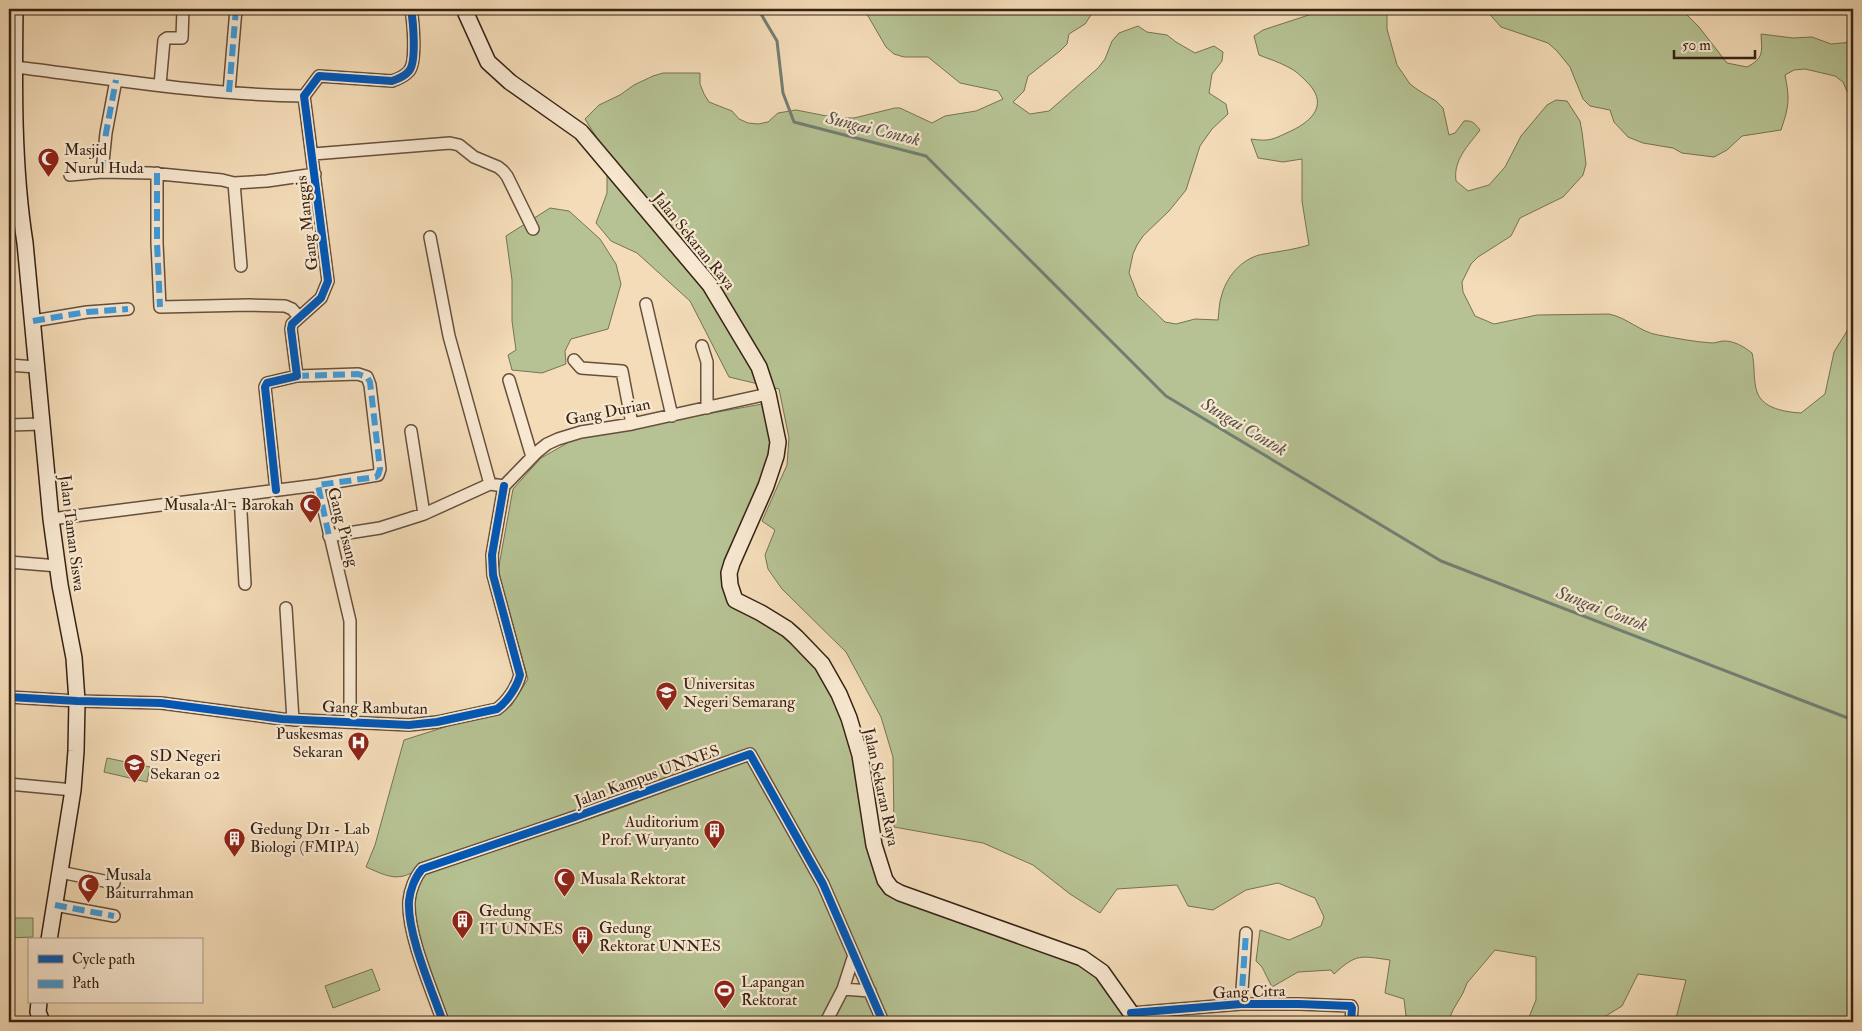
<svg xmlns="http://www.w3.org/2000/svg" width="1862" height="1031" font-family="'IM FELL Double Pica',serif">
	<rect width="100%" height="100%" fill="#f4dcb8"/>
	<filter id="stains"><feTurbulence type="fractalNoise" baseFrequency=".004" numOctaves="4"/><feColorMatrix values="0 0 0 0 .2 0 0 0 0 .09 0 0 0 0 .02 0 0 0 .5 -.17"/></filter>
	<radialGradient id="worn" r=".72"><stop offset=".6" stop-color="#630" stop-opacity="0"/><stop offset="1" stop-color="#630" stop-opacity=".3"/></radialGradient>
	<path fill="#b6c293" stroke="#767254" d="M860,9h235l-10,15 -16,10 -2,10 -7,7 -32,25 -4,15 -11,11 17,12 19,-3 49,-43 7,-9 7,-18 7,-8 19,-7 9,6 20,3 9,7 19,11 19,-7 9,6 -1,9 -10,13 -3,19 17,11 2,10 -16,15 -12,17 -14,44 -17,21 -26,25 -6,9 -4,9 -4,19 9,23 27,26 11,2 19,-5 23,1c1,-8 1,-18 4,-26 6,-20 22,-37 42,-40 17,-3 28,-4 45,-9l-7,-44v-42l-19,3 -25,-4 -7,-19c20,3 22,0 40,-8 23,-11 38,-28 15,-50 -5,-5 -11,-11 -18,-14 -9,-5 -19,-8 -29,-12l-5,-19 9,-6 64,-21h60v20l10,36 13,19 8,6 18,11 7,7 6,27 6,-2 9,-12c9,-1 11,3 16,9 -12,16 -27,30 -24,51l12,10 21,-6 16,-18 16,-31 26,-31 9,-5 11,1 13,20 2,11 4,32 -3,11 -20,22 -43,21 -9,18 -33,21 -7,7 -9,18 1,10 12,24 19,8 43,-9 72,-1c19,4 31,18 49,21 17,3 37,7 54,8 4,0 8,-2 12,-2 10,0 19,5 28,12 3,12 1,27 5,39 6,17 29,20 44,21l24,-19 9,-42 13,-21 6,-21v712h-178l11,-42 -48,-6 -16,32 -26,16h-69l9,-22v-43l-41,-7 -28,33 -4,10 -10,17 -5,12h-32l-10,-6 -2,-17 -19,-6 5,-33c-30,-4 -33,-7 -56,14l-3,-4 -33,2 -26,15 -10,-20 -6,-6 4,-31 29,10 32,-14 3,-9 -9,-19 -37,-15 -32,7 -33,20 -25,-4 -11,-21 -60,4 -17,24 -30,-19 -37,-29 -50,-22 -89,-16 -1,-70 -12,-40 -35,-65 -64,-63 -14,-20 -3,-14 10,-25 -13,-9 25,-56 2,-27 -10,-49 -50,-12 -39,-76 -53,-48 -26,-12 -15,-18 11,-30v-39l-22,-35 14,-14 21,-10 14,-10 19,-9 10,-3h37v11l4,10 5,8 23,9 7,8 9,4 10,1 10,-2 10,-9 18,-3 41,8h17l41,-10h5l32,15 13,-7 31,-5 27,-12 -5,-8 -38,-8 -32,-26h-24l-10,-3 -8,-7 -18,-31z
		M1485,9h191l9,4 14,14 28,36 20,4c17,-9 15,-15 14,-33l32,4 19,-1 19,7 22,-2v63l-10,-23 -8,-6 -30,-7 -11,1 -9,5c5,25 4,31 -4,55l-39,6 -15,14 -13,7 -32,-4 -9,-5 -30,-5 -15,-6 -14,-15 -4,-12 -20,-4 -7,-7 -13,-32 -13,-16 -9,-8 -47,-16z
		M550,208l19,3 31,28 16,25 5,20 -13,45 -37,10 -6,12 1,13 -24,9 -30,-3 -4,-15 8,-5 -4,-29v-41l-6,-44z
		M768,403l7,52 -47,138 51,36 39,38 27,51 38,166 197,79c24,18 33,33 48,59h-242l-135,-271 -330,116c-22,16 -32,10 -55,0l9,-22 29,-105 107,-34 17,-27 -30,-108 15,-82 28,-31 37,-21z
		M107,758l43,9 -3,15 -43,-10z
		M749,760l72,126 31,69 -28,67h-379c-9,-28 -37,-96 -32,-123 2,-10 6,-17 11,-25l189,-63z
		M9,918h24v19l-24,1z
		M372,969l8,21 -47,18 -8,-22z
		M844,992l25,1 12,29h-52z"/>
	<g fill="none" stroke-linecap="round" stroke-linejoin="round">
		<path stroke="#737e73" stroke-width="3" d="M758,9l19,32 6,52 11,29 132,34 240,240 275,165 412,159"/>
		<defs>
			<path id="street" d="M16,67c95,12 192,28 288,29
				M160,85l4,-45 3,-2h15l1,-29
				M229,92l7,-83
				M313,154l137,-11 9,2 15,12 24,10 5,4 4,5 26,53
				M102,172l4,-39 10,-53
				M157,173v70l3,64 89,-2 36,1 7,3 7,8
				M70,175l32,-3 48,1 72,7 12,3 33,-2 48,-7
				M234,183l7,83
				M9,198h10
				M430,237l19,99 41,148
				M646,304l26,112
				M33,321l54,-9 41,-3
				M702,346l5,16v46
				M574,360l7,8 41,3 10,53
				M9,365l27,2
				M509,380l23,77
				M9,425l33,-1
				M411,431l13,83
				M318,485l32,136v101
				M276,490l-11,-103 2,-4 30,-7 -6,-47 1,-5 29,-26 7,-17 -24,-185 15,-20 73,5c6,-2 13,-5 17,-10 8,-9 4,-50 2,-62
				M240,495l5,89
				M51,519l267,-34 60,-10 2,-6 -10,-84 -3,-8 -9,-3 -61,2
				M329,536l51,-8 44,-14 66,-30 14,2 33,-34 10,-8 11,-5 23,-7 51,-8 136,-30
				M9,562l49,4
				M286,608l7,112
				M9,697l68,4 84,2 121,16 127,6 28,-3 60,-13c10,-7 20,-22 23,-34l-27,-100 -1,-20 12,-69
				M9,784l64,6
				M60,872l54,11
				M55,905l59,11
				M843,989l27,2
				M1241,1004l5,-71
				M1131,1013l110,-9h58l52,2 1,2 -1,14
				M443,1022c-11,-32 -36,-88 -34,-121 1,-11 6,-24 13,-32l153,-52 175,-63 73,130 60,138
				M826,1022l17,-33 11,-34"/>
			<path id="secondary" d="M15,9c-1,77 -2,158 10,234l26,276 9,66 14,73 3,43 -1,50 -3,39 -24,150
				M464,9l24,53 22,20 71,50 129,153 49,82 9,27 10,48 -2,14 -10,30 -34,77 -3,10 1,12 5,15 26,13 26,16 9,8 26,27 17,30 10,24 11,37 14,90 11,35 6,8 9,5 182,65 20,14 29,41 2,9
				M39,1002l-1,10 4,10"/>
		</defs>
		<use href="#street" stroke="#66503d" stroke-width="14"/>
		<use href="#secondary" stroke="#362214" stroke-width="18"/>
		<use href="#street" stroke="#f8e8d1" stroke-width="11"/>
		<use href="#secondary" stroke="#f8e8d1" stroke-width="15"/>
		<path stroke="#3e9cde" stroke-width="6" stroke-dasharray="12 6" stroke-linecap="butt" d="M229,92l7,-83
			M102,172l4,-39 10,-53
			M157,173v70l3,64
			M33,321l54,-9 41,-3
			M297,376l61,-2 9,3 3,5 10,87 -2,6 -2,2 -58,8 11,51
			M55,905l59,11
			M1241,1004l5,-71"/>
		<defs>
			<path id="cycleway" d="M276,490l-11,-103 2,-4 30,-7 -6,-47 1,-5 29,-26 7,-17 -24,-185 15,-20 73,5c6,-2 13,-5 17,-10 8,-9 4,-50 2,-62
				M9,697l68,4 84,2 121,16 127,6 28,-3 60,-13c10,-7 20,-22 23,-34l-27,-100 -1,-20 12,-69
				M1131,1013l110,-9h58l52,2 1,2 -1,14
				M443,1022c-11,-32 -36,-88 -34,-121 1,-11 6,-24 13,-32l153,-52 175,-63 73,130 60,138"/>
		</defs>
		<use href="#cycleway" stroke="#f8e8d1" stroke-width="11"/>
		<use href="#cycleway" stroke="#0057b8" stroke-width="8"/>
	</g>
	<defs>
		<symbol id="mosque-pin" viewBox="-11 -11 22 30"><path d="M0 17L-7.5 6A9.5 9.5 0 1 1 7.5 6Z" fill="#8f2418" stroke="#f8e8d1"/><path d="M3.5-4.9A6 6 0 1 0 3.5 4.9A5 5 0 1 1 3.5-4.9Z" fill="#fff"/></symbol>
		<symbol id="university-pin" viewBox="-11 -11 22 30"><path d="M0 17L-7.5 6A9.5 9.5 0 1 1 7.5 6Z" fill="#8f2418" stroke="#f8e8d1"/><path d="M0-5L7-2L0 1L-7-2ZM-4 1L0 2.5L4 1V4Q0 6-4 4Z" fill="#fff"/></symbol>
		<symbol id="hospital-pin" viewBox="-11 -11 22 30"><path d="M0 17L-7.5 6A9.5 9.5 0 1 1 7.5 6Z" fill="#8f2418" stroke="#f8e8d1"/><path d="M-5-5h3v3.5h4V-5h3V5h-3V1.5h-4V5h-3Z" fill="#fff"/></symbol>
		<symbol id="school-pin" viewBox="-11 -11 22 30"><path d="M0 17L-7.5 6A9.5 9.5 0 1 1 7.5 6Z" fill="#8f2418" stroke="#f8e8d1"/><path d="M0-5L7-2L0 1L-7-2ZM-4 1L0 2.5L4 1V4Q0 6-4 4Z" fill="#fff"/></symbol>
		<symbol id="building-pin" viewBox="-11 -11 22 30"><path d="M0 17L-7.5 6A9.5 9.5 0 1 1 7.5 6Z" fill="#8f2418" stroke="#f8e8d1"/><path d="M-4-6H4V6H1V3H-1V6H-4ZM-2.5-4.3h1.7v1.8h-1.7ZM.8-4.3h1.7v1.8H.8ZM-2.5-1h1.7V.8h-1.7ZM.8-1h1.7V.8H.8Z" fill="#fff"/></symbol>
		<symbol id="stadium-pin" viewBox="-11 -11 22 30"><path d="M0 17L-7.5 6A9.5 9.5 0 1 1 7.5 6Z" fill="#8f2418" stroke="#f8e8d1"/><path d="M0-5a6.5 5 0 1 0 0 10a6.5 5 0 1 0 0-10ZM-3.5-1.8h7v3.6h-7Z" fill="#fff"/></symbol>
	</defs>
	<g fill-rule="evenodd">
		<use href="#mosque-pin" x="36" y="146" width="25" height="34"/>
		<use href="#mosque-pin" x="298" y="492" width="25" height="34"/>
		<use href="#university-pin" x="654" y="680" width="25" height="34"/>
		<use href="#hospital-pin" x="346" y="730" width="25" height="34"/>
		<use href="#school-pin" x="122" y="752" width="25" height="34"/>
		<use href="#building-pin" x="702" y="818" width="25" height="34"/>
		<use href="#building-pin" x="222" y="826" width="25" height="34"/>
		<use href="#mosque-pin" x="552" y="866" width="25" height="34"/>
		<use href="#mosque-pin" x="76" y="872" width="25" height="34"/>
		<use href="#building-pin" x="450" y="908" width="25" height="34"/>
		<use href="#building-pin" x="570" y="924" width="25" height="34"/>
		<use href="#stadium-pin" x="712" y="978" width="25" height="34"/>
	</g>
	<g text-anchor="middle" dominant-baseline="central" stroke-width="4.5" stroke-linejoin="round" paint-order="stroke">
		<g font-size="16" fill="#362214" stroke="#f8e8d1" text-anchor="start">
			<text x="64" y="150">Masjid<tspan x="64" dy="18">Nurul Huda</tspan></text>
			<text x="294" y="505" text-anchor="end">Musala Al - Barokah</text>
			<text x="683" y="684">Universitas<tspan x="683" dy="18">Negeri Semarang</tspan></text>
			<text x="343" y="734" text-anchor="end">Puskesmas<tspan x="343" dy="18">Sekaran</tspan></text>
			<text x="150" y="756">SD Negeri<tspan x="150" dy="18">Sekaran 02</tspan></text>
			<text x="699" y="822" text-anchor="end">Auditorium<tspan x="699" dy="18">Prof. Wuryanto</tspan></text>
			<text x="250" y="829">Gedung D11 - Lab<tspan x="250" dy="18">Biologi (FMIPA)</tspan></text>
			<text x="105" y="875">Musala<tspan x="105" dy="18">Baiturrahman</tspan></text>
			<text x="580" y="879">Musala Rektorat</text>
			<text x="479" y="911">Gedung<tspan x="479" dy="18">IT UNNES</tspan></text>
			<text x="599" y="928">Gedung<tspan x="599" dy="18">Rektorat UNNES</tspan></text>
			<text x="741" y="982">Lapangan<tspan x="741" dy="18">Rektorat</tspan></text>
		</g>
		<g font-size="16" fill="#362214" stroke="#f8e8d1">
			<text transform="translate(307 223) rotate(-97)">Gang Manggis</text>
			<text transform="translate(694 241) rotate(51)">Jalan Sekaran Raya</text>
			<text transform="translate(608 412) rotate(-11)">Gang Durian</text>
			<text transform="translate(343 527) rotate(75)">Gang Pisang</text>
			<text transform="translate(72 533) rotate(83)">Jalan Taman Siswa</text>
			<text transform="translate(375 708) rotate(1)">Gang Rambutan</text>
			<text transform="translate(647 776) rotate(-20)">Jalan Kampus UNNES</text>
			<text transform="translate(881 787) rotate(78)">Jalan Sekaran Raya</text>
			<text transform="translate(1249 992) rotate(-2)">Gang Citra</text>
		</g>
		<g font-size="18" font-style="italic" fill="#555044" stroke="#f8e8d1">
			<text transform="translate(873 129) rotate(14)">Sungai Contok</text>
			<text transform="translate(1244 427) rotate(31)">Sungai Contok</text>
			<text transform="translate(1602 609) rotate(21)">Sungai Contok</text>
		</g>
	</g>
	<rect width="1862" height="1031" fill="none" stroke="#f4dcb8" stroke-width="30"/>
	<rect x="10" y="10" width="1842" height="1011" fill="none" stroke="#362214" stroke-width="2.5"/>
	<rect x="15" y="15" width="1832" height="1001" fill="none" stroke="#362214"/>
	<rect x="28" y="938" width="175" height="65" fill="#f8e8d1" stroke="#aa9985"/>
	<rect x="38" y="955" width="25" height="8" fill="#0057b8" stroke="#aa9985"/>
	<text x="72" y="964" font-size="15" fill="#362214">Cycle path</text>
	<rect x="38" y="980" width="25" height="8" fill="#3e9cde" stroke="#aa9985"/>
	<text x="72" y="988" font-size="15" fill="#362214">Path</text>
	<path d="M1674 50v8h81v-8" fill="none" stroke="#362214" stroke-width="2.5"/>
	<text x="1682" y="50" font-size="15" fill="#362214" stroke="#f8e8d1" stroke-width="4" paint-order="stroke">50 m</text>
	<rect width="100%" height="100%" filter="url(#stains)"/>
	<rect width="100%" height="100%" fill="url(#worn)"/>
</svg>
